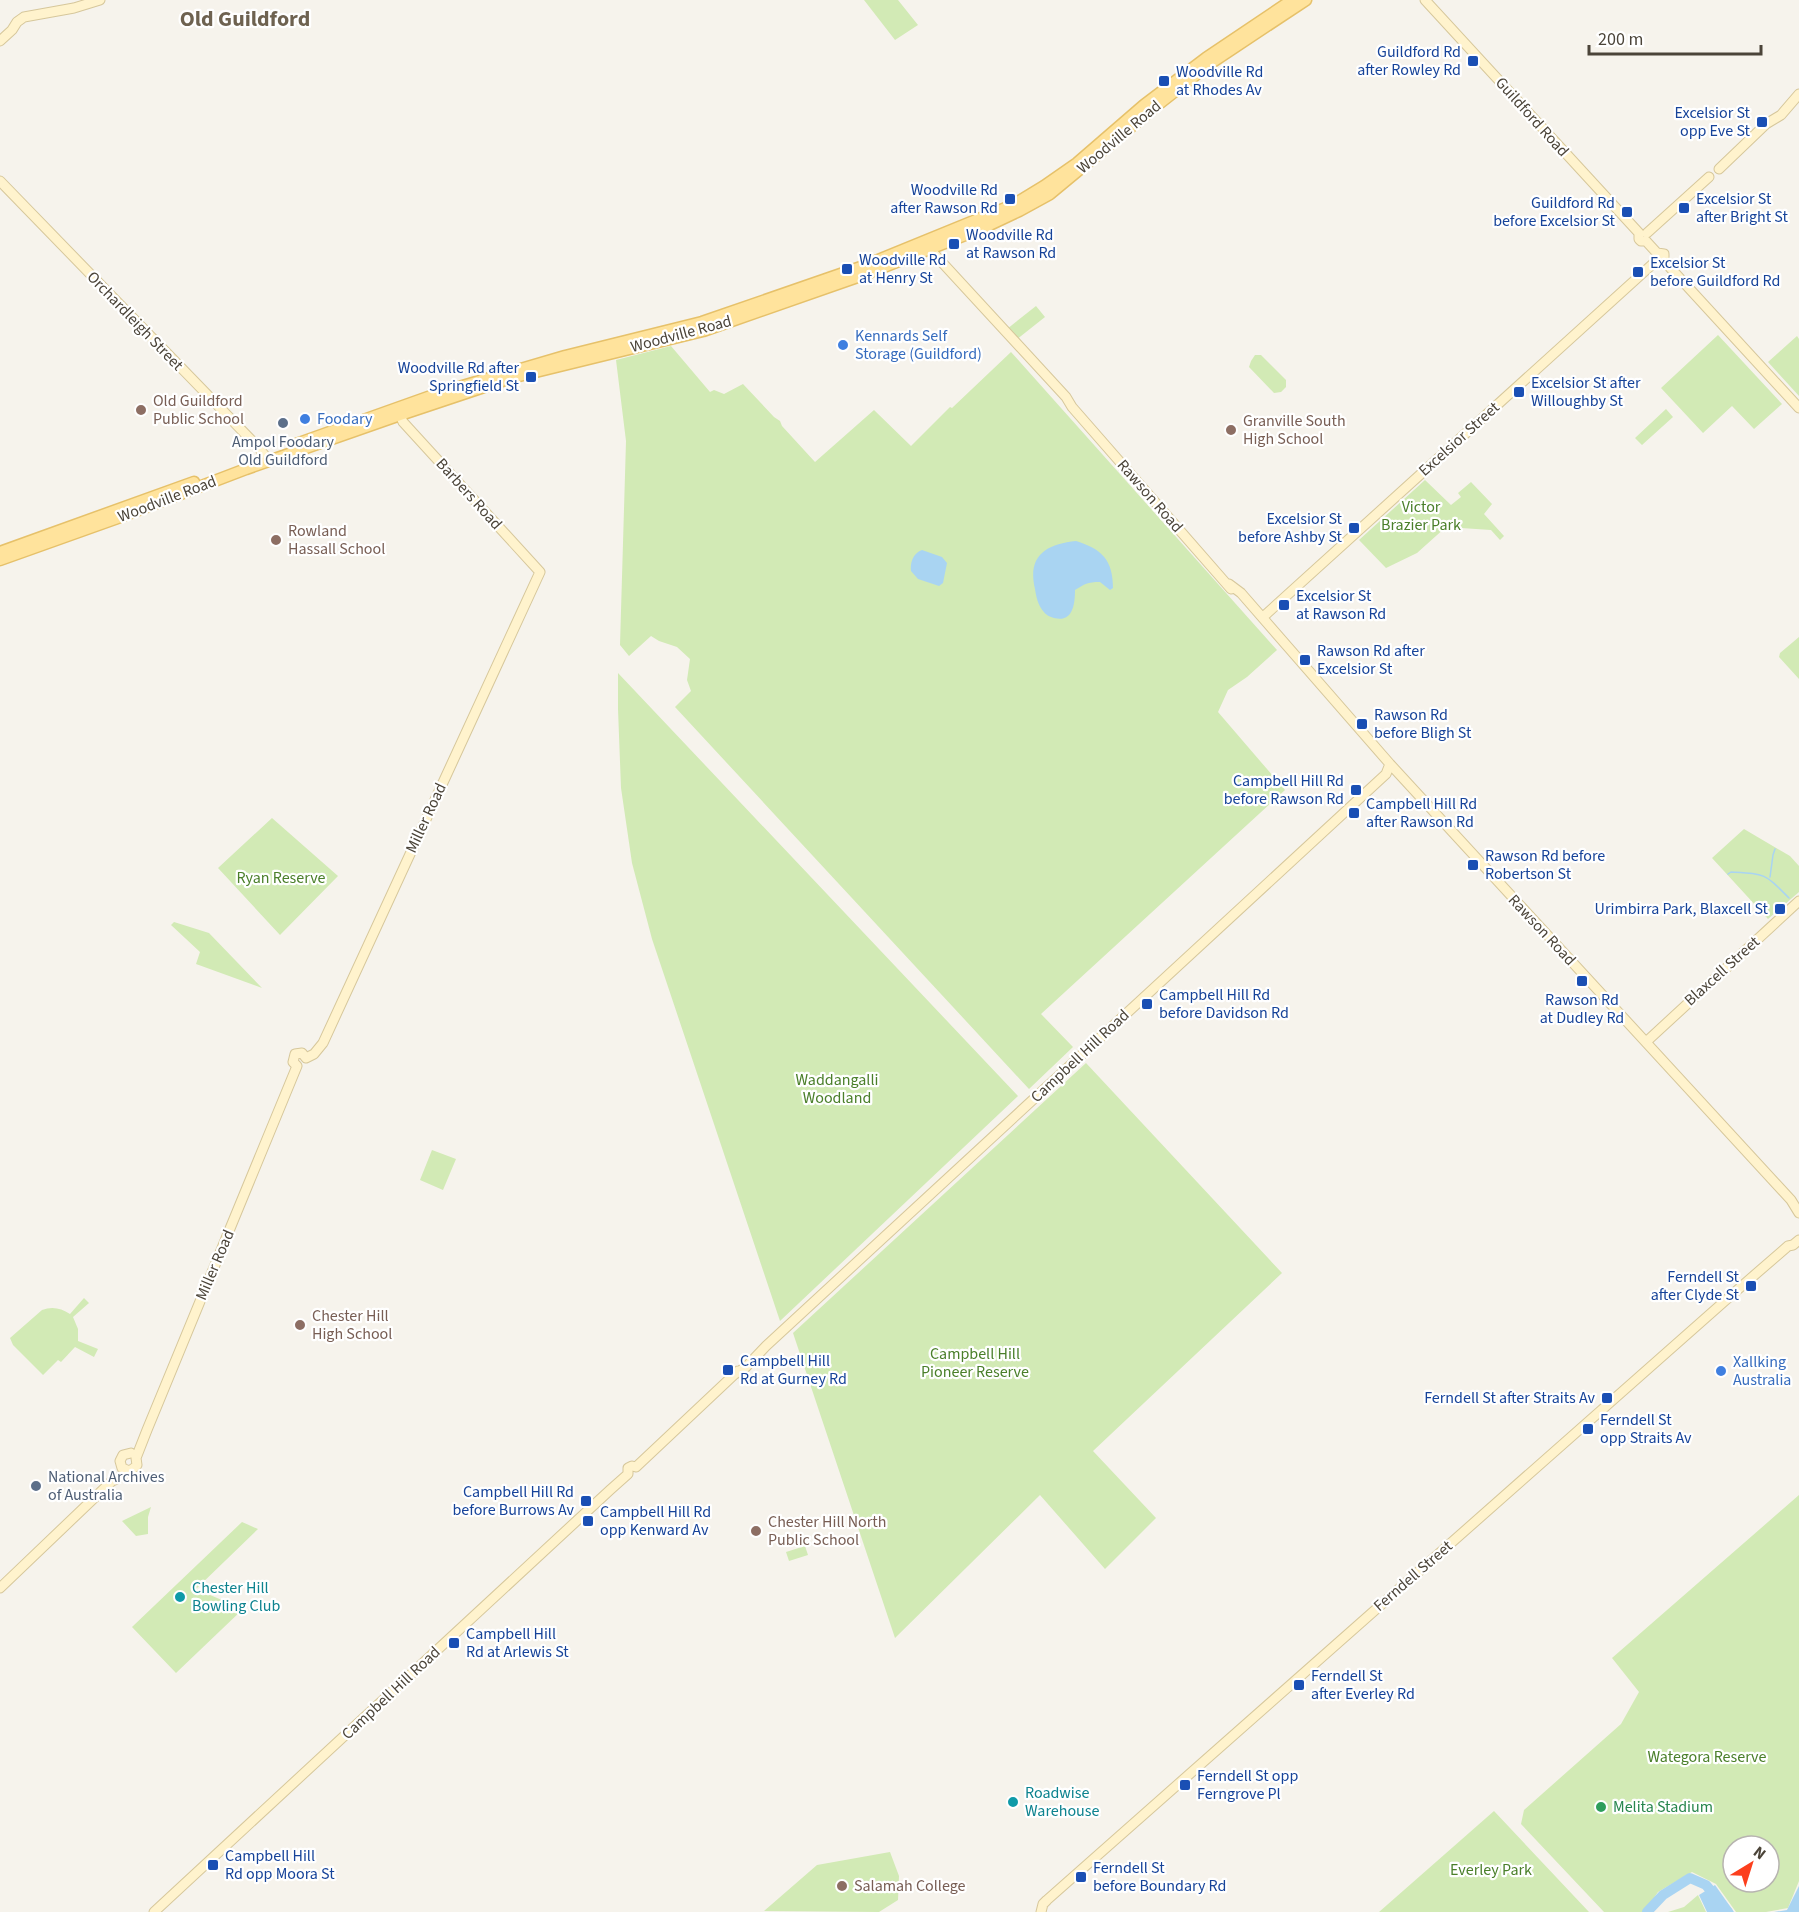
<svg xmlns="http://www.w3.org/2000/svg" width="1799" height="1912" font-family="'Source Sans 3',sans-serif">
	<rect width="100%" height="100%" fill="#f6f3ec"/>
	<path fill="#d2eab5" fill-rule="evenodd" d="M864,0h34l20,25 -23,15z
		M1036,306l9,11 -29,23 -9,-11z
		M1718,335l64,69 -28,25 -22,-23 -29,27 -42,-45z
		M1797,336l2,3v57l-31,-34z
		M671,346l39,46 4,-2 10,4 19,-10 31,33 6,4 2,5 33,36 59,-52 37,36 39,-39 2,1 59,-56 266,298 -30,27 -19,13 -10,22 67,78 -244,224 32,33 -44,42 -354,-382 16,-16 -4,-11 3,-21 -13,-12 -18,-6 -8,-5 -22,20 -9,-11 6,-204 -10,-81z
		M1255,355h6l25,25v7l-5,5 -7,1 -25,-26 2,-6z
		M1666,409l7,8 -31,28 -7,-7z
		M1425,480l26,25 10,-8 -3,-4 13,-11 21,22 -8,10 20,22 -4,4 -9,-10 -45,-3 -29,26 -31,15 -27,-28z
		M1799,637v42l-20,-22 1,-4z
		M618,673l400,423 -238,225 -128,-382 -20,-76 -11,-75 -3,-79z
		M272,818l66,58 -58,59 -62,-67z
		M1744,829l46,27 9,10v26l-31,27 -56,-61z
		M174,922l35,11 53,55 -66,-24 4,-12 -29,-27z
		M1086,1063l196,210 -189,178 63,67 -51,51 -65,-74 -145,143 -102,-305z
		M432,1150l24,9 -13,31 -23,-10z
		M84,1298l5,5 -16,14 5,12v12l20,8 -4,8 -19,-10 -14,15 -3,-2 -15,15 -30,-30 -3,-7 32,-28c10,-4 19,-2 28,4z
		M1799,1495v386l-11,27 -22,4h-30l-20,-28 -24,-12 -34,20 -14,20h-40l-83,-88 3,-14 97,-86 18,-32 -27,-34zM1733,1846h36v36h-36z
		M151,1507l-3,10v17l-12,2 -14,-15z
		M242,1522l16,7 -62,60 47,20 -67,64 -44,-46z
		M805,1546l3,9 -19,6 -3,-9z
		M1494,1811l95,101h-210z
		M890,1852l9,24 -1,24 -19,12 -115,-1 53,-46z
		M1698,1895l8,17h-38l16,-5z"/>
	<path fill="#a9d4f2" d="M1076,541c26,8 37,19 37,47l-3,2 -10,-8c-13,0 -15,2 -25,8 0,14 -2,33 -21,28 -4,-1 -8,-3 -11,-7 -5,-6 -7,-15 -8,-22 -8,-33 11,-45 41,-48z
		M922,550l20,7 5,6 -4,20 -4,3 -21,-7 -7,-8c-1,-8 2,-18 11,-21z
		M1715,1885l19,27h-27l-8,-17z
		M1799,1886v26h-25l13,-2z"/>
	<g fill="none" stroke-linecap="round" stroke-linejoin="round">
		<path stroke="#a9d4f2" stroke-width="1.5" d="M1728,874l3,-2c35,2 33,1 58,26
			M1770,877l3,-22 2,-6"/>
		<path stroke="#a9d4f2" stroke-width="10" d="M1647,1912l16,-17 27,-17 16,7 22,27"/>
		<defs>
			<path id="secondary" d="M1425,0l214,233
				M0,41l12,-11 5,-8 7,-5 50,-9 26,-8
				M1719,169l47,-45 15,-9 18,-21
				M0,181l259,267 10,13
				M1639,233v6l2,2h5l11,12 7,1v7
				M1647,233l62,-56
				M926,245l140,152 6,10 159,182
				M1664,261l135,147
				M1229,584l12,9 149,171 401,436 8,13
				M1263,617l393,-356
				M1646,1042l153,-141
				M306,1058l8,-4 9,-11 217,-471 -137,-150 -3,-7
				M297,1066l-4,-4 2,-8 7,-1 4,5
				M735,1374l11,-7 20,-21 620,-572 4,-10
				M636,1467l102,-96
				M127,1470l-5,-2 -2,-7 3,-6 8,-2
				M0,1588l112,-107c4,-1 23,-13 25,-16l-1,-7 11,-28 150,-364
				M154,1912l456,-422 18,-16v-6l4,-2 4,1
				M1041,1912l2,-8 4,-4 688,-608 53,-46 5,-1 6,-5"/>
			<path id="primary" d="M296,444l146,-52 123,-36 137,-34 159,-55 152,-62 31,-19 33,-23 67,-58 62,-47 86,-58
				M0,552l194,-70
				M0,560l115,-41 131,-50 154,-54 111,-37 192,-47 163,-57 117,-46 36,-17 31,-17 105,-87 56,-44 95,-63"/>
		</defs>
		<use href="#secondary" stroke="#d6c79b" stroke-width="11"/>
		<use href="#primary" stroke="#e6c16a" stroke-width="13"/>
		<use href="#secondary" stroke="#fff3cd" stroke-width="9"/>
		<use href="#primary" stroke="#ffe39c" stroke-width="10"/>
	</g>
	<g fill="#1a4fb4" stroke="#fff" stroke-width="2">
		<rect x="1467" y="55" width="12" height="12" rx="3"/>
		<rect x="1158" y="75" width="12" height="12" rx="3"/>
		<rect x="1756" y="116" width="12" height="12" rx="3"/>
		<rect x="1004" y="193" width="12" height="12" rx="3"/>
		<rect x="1678" y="202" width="12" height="12" rx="3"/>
		<rect x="1621" y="206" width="12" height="12" rx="3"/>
		<rect x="948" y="238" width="12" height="12" rx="3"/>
		<rect x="841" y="263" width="12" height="12" rx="3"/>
		<rect x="1632" y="266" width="12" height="12" rx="3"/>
		<rect x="525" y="371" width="12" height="12" rx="3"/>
		<rect x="1513" y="386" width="12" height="12" rx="3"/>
		<rect x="1348" y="522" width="12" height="12" rx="3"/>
		<rect x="1278" y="599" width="12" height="12" rx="3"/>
		<rect x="1299" y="654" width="12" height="12" rx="3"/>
		<rect x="1356" y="718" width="12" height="12" rx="3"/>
		<rect x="1350" y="784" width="12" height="12" rx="3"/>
		<rect x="1348" y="807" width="12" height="12" rx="3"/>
		<rect x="1467" y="859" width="12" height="12" rx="3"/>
		<rect x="1774" y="903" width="12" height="12" rx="3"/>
		<rect x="1576" y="975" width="12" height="12" rx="3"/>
		<rect x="1141" y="998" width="12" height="12" rx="3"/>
		<rect x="1745" y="1280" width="12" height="12" rx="3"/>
		<rect x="722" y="1364" width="12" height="12" rx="3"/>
		<rect x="1601" y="1392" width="12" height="12" rx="3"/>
		<rect x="1582" y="1423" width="12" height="12" rx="3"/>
		<rect x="580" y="1495" width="12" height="12" rx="3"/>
		<rect x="582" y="1515" width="12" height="12" rx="3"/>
		<rect x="448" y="1637" width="12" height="12" rx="3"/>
		<rect x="1293" y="1679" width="12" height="12" rx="3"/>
		<rect x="1179" y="1779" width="12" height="12" rx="3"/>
		<rect x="207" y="1859" width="12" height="12" rx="3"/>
		<rect x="1075" y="1871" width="12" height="12" rx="3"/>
	</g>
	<g fill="#3f7fe0" stroke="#fff" stroke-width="2">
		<circle cx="843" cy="345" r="6"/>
		<circle cx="305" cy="419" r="6"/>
		<circle cx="1721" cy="1371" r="6"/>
	</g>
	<g fill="#8d6e63" stroke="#fff" stroke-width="2">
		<circle cx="141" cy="410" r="6"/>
		<circle cx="1231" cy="430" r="6"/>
		<circle cx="276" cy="540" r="6"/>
		<circle cx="300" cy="1325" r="6"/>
		<circle cx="756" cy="1531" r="6"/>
		<circle cx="842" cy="1886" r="6"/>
	</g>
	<g fill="#5c6f8a" stroke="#fff" stroke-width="2">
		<circle cx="283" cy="423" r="6"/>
		<circle cx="36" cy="1486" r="6"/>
	</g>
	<g fill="#0f9aa8" stroke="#fff" stroke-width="2">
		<circle cx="180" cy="1597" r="6"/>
		<circle cx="1013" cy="1802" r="6"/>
	</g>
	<circle fill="#2e9e5b" stroke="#fff" stroke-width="2" cx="1601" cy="1807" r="6"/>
	<g text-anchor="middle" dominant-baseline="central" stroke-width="4.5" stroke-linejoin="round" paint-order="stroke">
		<g font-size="16" fill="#164399" stroke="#fff" text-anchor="start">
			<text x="1461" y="52" text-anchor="end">Guildford Rd<tspan x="1461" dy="18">after Rowley Rd</tspan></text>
			<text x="1176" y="72">Woodville Rd<tspan x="1176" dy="18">at Rhodes Av</tspan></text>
			<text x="1750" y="113" text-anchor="end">Excelsior St<tspan x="1750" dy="18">opp Eve St</tspan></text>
			<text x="998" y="190" text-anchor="end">Woodville Rd<tspan x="998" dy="18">after Rawson Rd</tspan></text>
			<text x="1696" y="199">Excelsior St<tspan x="1696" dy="18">after Bright St</tspan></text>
			<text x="1615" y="203" text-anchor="end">Guildford Rd<tspan x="1615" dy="18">before Excelsior St</tspan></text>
			<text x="966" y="235">Woodville Rd<tspan x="966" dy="18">at Rawson Rd</tspan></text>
			<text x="859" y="260">Woodville Rd<tspan x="859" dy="18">at Henry St</tspan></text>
			<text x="1650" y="263">Excelsior St<tspan x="1650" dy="18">before Guildford Rd</tspan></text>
			<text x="519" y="368" text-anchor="end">Woodville Rd after<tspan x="519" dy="18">Springfield St</tspan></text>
			<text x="1531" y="383">Excelsior St after<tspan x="1531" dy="18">Willoughby St</tspan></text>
			<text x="1342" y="519" text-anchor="end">Excelsior St<tspan x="1342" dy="18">before Ashby St</tspan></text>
			<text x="1296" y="596">Excelsior St<tspan x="1296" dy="18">at Rawson Rd</tspan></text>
			<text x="1317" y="651">Rawson Rd after<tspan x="1317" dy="18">Excelsior St</tspan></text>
			<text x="1374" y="715">Rawson Rd<tspan x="1374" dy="18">before Bligh St</tspan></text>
			<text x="1344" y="781" text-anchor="end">Campbell Hill Rd<tspan x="1344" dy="18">before Rawson Rd</tspan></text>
			<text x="1366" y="804">Campbell Hill Rd<tspan x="1366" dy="18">after Rawson Rd</tspan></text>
			<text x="1485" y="856">Rawson Rd before<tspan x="1485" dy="18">Robertson St</tspan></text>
			<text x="1768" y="909" text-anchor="end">Urimbirra Park, Blaxcell St</text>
			<text x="1159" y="995">Campbell Hill Rd<tspan x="1159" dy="18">before Davidson Rd</tspan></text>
			<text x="1582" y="1000" text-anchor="middle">Rawson Rd<tspan x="1582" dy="18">at Dudley Rd</tspan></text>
			<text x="1739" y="1277" text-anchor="end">Ferndell St<tspan x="1739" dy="18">after Clyde St</tspan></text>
			<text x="740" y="1361">Campbell Hill<tspan x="740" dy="18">Rd at Gurney Rd</tspan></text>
			<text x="1595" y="1398" text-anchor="end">Ferndell St after Straits Av</text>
			<text x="1600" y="1420">Ferndell St<tspan x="1600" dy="18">opp Straits Av</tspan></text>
			<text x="574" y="1492" text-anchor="end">Campbell Hill Rd<tspan x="574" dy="18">before Burrows Av</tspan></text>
			<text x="600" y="1512">Campbell Hill Rd<tspan x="600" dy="18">opp Kenward Av</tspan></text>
			<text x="466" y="1634">Campbell Hill<tspan x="466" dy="18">Rd at Arlewis St</tspan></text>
			<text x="1311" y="1676">Ferndell St<tspan x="1311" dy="18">after Everley Rd</tspan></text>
			<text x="1197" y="1776">Ferndell St opp<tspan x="1197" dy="18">Ferngrove Pl</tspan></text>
			<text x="225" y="1856">Campbell Hill<tspan x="225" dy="18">Rd opp Moora St</tspan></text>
			<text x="1093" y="1868">Ferndell St<tspan x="1093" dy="18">before Boundary Rd</tspan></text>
		</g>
		<g font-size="16" fill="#4b4439" stroke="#fff">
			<text transform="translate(1532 117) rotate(48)">Guildford Road</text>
			<text transform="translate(1119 137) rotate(-40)">Woodville Road</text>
			<text transform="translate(135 321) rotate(46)">Orchardleigh Street</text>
			<text transform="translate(681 334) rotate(-15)">Woodville Road</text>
			<text transform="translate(1459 439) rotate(-42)">Excelsior Street</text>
			<text transform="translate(469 494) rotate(48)">Barbers Road</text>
			<text transform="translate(1150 496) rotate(49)">Rawson Road</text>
			<text transform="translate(167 499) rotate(-21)">Woodville Road</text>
			<text transform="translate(426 818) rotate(-65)">Miller Road</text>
			<text transform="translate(1542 930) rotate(47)">Rawson Road</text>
			<text transform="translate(1722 971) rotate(-42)">Blaxcell Street</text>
			<text transform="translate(1080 1056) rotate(-43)">Campbell Hill Road</text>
			<text transform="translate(215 1265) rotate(-67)">Miller Road</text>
			<text transform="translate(1413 1576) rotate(-41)">Ferndell Street</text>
			<text transform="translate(391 1693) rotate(-43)">Campbell Hill Road</text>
		</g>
		<g font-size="16" fill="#366cbe" stroke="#fff" text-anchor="start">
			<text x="855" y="336">Kennards Self<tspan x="855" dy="18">Storage (Guildford)</tspan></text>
			<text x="317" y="419">Foodary</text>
			<text x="1733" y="1362">Xallking<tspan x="1733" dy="18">Australia</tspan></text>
		</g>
		<g font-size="16" fill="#785e54" stroke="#fff" text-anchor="start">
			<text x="153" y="401">Old Guildford<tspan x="153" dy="18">Public School</tspan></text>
			<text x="1243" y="421">Granville South<tspan x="1243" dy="18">High School</tspan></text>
			<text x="288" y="531">Rowland<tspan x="288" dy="18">Hassall School</tspan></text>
			<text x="312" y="1316">Chester Hill<tspan x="312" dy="18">High School</tspan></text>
			<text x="768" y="1522">Chester Hill North<tspan x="768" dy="18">Public School</tspan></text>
			<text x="854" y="1886">Salamah College</text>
		</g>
		<g font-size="16" fill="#4e5e75" stroke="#fff">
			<text x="283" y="442">Ampol Foodary<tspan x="283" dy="18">Old Guildford</tspan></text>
			<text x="48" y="1477" text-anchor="start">National Archives<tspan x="48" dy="18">of Australia</tspan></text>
		</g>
		<g font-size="16" fill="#4a7f2a" stroke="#fff">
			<text x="1421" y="507">Victor<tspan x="1421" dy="18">Brazier Park</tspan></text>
			<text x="281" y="878">Ryan Reserve</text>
			<text x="837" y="1080">Waddangalli<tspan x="837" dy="18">Woodland</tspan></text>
			<text x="975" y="1354">Campbell Hill<tspan x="975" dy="18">Pioneer Reserve</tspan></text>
			<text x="1707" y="1757">Wategora Reserve</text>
			<text x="1491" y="1870">Everley Park</text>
		</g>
		<g font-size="16" fill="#0d838f" stroke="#fff" text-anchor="start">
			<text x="192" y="1588">Chester Hill<tspan x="192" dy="18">Bowling Club</tspan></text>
			<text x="1025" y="1793">Roadwise<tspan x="1025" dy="18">Warehouse</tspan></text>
		</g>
		<g font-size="16" fill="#27864d" stroke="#fff" text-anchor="start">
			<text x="1613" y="1807">Melita Stadium</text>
		</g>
		<g font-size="22" font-weight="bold" fill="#6e6250" stroke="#fff">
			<text x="245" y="19">Old Guildford</text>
		</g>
	</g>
	<g transform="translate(1751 1864) rotate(38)"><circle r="28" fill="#ffffff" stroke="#b7b4b0" stroke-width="1.5"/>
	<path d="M0-4.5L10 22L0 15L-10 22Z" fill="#fc3f1d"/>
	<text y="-9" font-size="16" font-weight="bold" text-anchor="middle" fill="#4b4439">N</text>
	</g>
	<path d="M1589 45v9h172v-9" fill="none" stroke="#4b4439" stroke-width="3"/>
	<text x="1598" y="45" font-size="18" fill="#4b4439" stroke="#ffffff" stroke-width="4.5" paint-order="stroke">200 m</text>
</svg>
